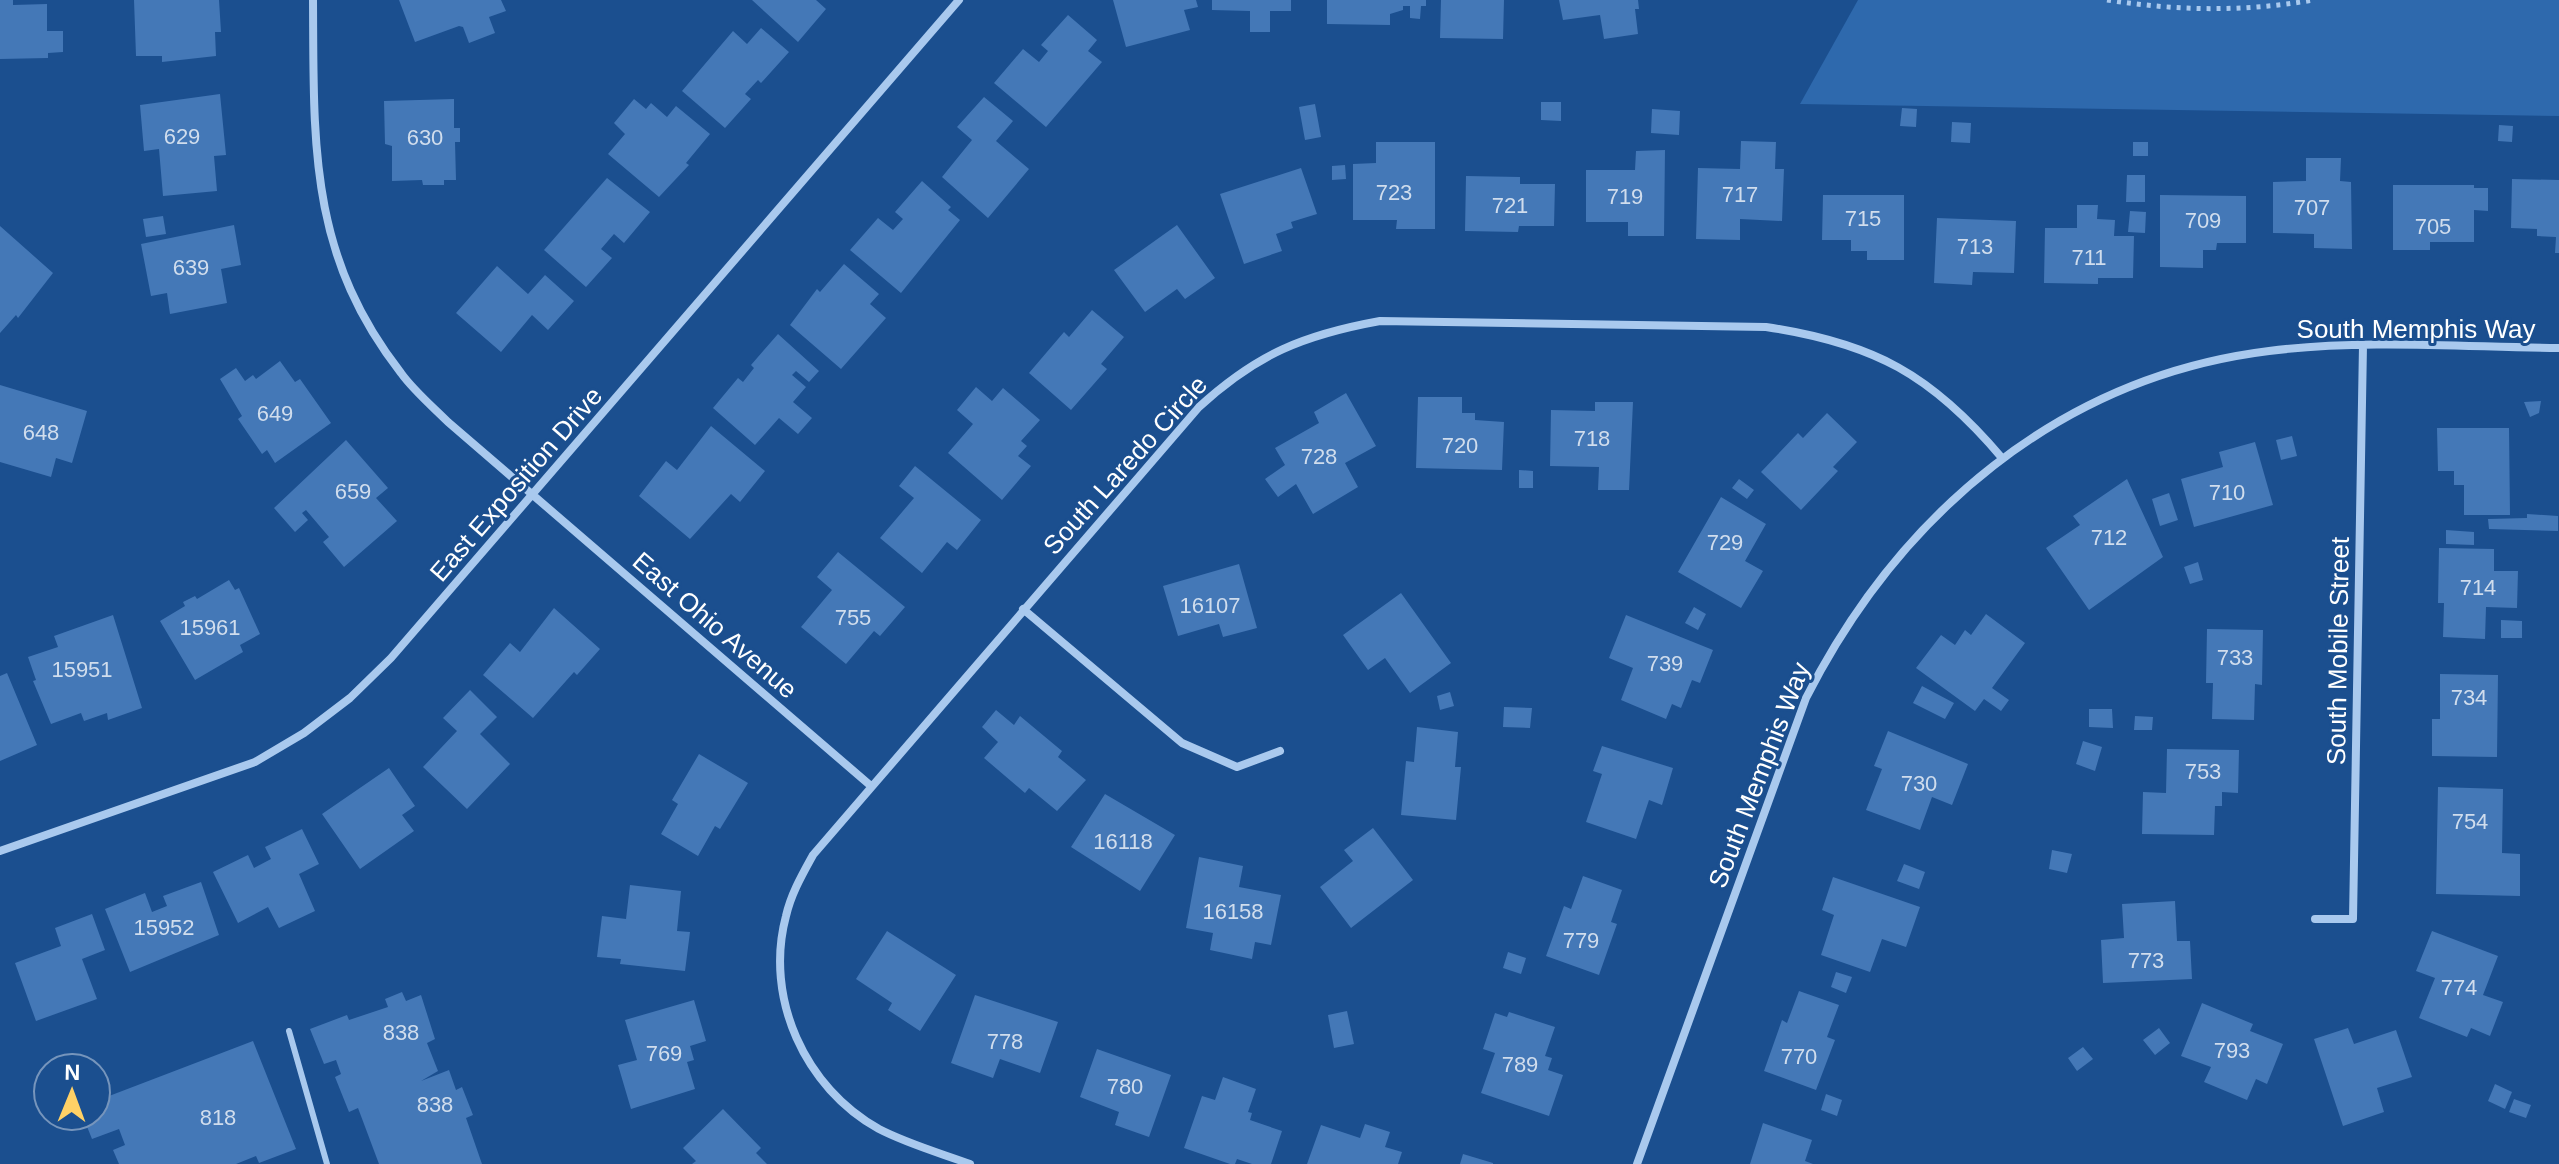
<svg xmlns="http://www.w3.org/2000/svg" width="2559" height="1164" font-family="Helvetica,sans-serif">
	<rect width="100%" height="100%" fill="#1b4f8f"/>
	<path fill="#2e69ad" d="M1858,0h701v116l-759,-12z"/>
	<path fill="#4478b7" d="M0,0h13v5l34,-1v27h16v21l-15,1v5l-48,1z
		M134,0h85l2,32h-6l1,24 -54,6v-6h-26z
		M399,0h102l5,11 -17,6 6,16 -26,10 -6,-16 -4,-1 -44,16z
		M752,0h64l10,9 -28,33z
		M1113,0h83l2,7 -14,3 6,20 -64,17z
		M1212,0h79v11h-21v21h-20v-21l-38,-1z
		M1327,0h99v6h-5l-1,13 -10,-1v-12h-7v4l-13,4v11l-63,-1z
		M1441,0h63l-1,39 -63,-1z
		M1559,0h79l1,9h-4l3,25 -34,5 -4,-24 -37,5z
		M1068,15l29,25 -9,11 14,11 -56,65 -52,-44 29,-34 16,13 9,-11 -7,-6z
		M761,28l28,24 -28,31 -3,-3 -13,14 6,5 -26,29 -43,-37 51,-60 14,13z
		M220,94l6,61 -12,1 3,35 -54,5 -4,-47 -15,2 -4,-46z
		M984,97l29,24 -17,20 33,28 -41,49 -46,-41 30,-37 -15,-13z
		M454,99v29h6v14h-5l1,38h-12v5h-21l-1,-5 -30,1v-35l-7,-2 -1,-43z
		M634,99l12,10 5,-6 16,14 9,-11 34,28 -24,29 3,2 -30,32 -51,-43 17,-20 -11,-11z
		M1541,102h20v19l-20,-1z
		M1315,104l6,33 -16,3 -6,-33z
		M1902,108l15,1 -1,18 -16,-1z
		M1652,109l28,2 -1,24 -28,-2z
		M1952,122l19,1 -1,20 -19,-1z
		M2499,125l14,1 -1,16 -14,-1z
		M1741,141l35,1 -1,27h9l-2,52 -42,-2v21l-44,-1 2,-71 42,1z
		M1376,142h59v87h-39l1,-9h-44v-56l23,-1z
		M2133,142h15v14h-15z
		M1665,150l-1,86h-36v-14h-42v-52h49l1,-19z
		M2306,158h35l-1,23 11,1 1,67 -38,-1v-14l-41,-1v-51l33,-1z
		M1345,165l1,14 -14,1v-14z
		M1301,168l16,46 -26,8 2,6 -17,6 6,17 -38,13 -24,-70z
		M2127,175h18v27h-19z
		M1466,176l54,1v7h35l-1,42h-35l-1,6 -53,-1z
		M607,178l43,34 -26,31 -10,-9 -13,15 11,9 -26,29 -42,-37z
		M2512,179l47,1v73h-4l1,-16 -19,-1v-7l-26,-1z
		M922,181l29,26 -3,3 12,10 -59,73 -51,-43 28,-32 15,12 10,-11 -8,-7z
		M2393,185h81v3h14v23l-14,-1v32h-44v8h-37z
		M1823,195h81v65h-37v-9h-16v-11h-29z
		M2160,195l86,1v47h-29l-1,7h-13v18l-43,-1z
		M2077,205h21l-1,14 18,1 -1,16h20l-1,42h-35v6l-54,-1 1,-55h32z
		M2130,211l16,1 -1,21 -17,-1z
		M163,216l3,18 -20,3 -3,-18z
		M1937,218l79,3 -2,52 -41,-1 -1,13 -38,-2z
		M234,225l7,40 -20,4 6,34 -57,11 -3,-21 -16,3 -10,-52z
		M1177,225l38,53 -30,21 -8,-10 -32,23 -31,-42z
		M0,226l53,47 -35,45 -2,-3 -16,18z
		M844,264l35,30 -9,10 16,14 -45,51 -51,-44 27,-36 3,3z
		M497,266l31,28 17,-19 29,26 -26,29 -16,-15 -31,37 -45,-39z
		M1092,310l32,27 -23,27 6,5 -36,41 -42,-37 35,-41 5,5z
		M778,334l41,37 -10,11 -13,-11 -4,4 14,12 -13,15 19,16 -14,16 -19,-16 -24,27 -42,-37 25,-30 5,4 11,-14 -3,-3z
		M280,361l15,21 5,-3 31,44 -56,40 -8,-13 -5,4 -24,-35 4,-3 -22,-37 16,-11 9,13 8,-6 3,4z
		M0,385l87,26 -15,52 -16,-5 -5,19 -51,-15z
		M976,387l16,14 11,-13 37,32 -19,21 6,5 -9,10 13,10 -29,34 -54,-47 25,-29 -16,-14z
		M1346,393l30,53 -31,17 13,24 -45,27 -17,-30 -18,13 -13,-18 20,-14 -10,-17 44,-25 -5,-11z
		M1418,397h44v16h13v7l29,2 -2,48 -86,-2z
		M2541,401l-2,12 -9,4 -6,-15z
		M1595,402h38l-4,88h-31l1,-23 -49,-1 1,-56 44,1z
		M1827,413l30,29 -24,25 5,4 -37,39 -40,-38 37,-39 5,5z
		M711,426l54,45 -25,31 -9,-8 -41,45 -51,-43 27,-35 11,9z
		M2437,428h72l1,87h-46v-30h-10v-14h-16z
		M2292,436l5,20 -16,4 -5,-20z
		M346,440l42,48 -12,10 21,23 -53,46 -21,-25 6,-5 -23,-27 -4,3 6,7 -13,12 -21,-24z
		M2255,442l18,63 -79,22 -13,-48 42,-12 -4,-15z
		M915,466l66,54 -24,30 -10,-8 -25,31 -42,-35 34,-40 -15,-12z
		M1519,470l14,1v17h-14z
		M1739,479l15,11 -7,9 -15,-11z
		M2127,479l36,78 -74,53 -43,-62 34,-23 -7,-9z
		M2169,493l9,27 -18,6 -8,-27z
		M1721,497l45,27 -21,37 18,10 -22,37 -63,-36z
		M2527,514l31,2v15l-69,-2 -1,-10 39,-1z
		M2446,530l28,2v13l-28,-1z
		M2439,548l55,1v22h24l-1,37 -31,-1 -1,32 -42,-2 1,-34h-6z
		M838,552l67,55 -25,29 -6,-5 -28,33 -45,-37 31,-37 -15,-13z
		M2198,562l5,18 -13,4 -6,-17z
		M1239,564l18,64 -34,9 -4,-13 -41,12 -15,-50z
		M229,580l6,10 4,-2 21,46 -20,11 3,7 -48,28 -35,-59 25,-15 -2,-4 12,-6 2,3z
		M1401,593l50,70 -41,30 -25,-35 -17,12 -25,-35z
		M1694,607l12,7 -8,16 -13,-7z
		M554,608l46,41 -23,26 -3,-3 -41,46 -50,-43 27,-32 10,9z
		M1986,614l39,29 -33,45 17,12 -8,11 -17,-12 -9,12 -59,-43 25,-33 14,10 10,-15 6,5z
		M113,615l29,93 -34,12 -1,-7 -23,8 -3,-8 -30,11 -18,-43 3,-1 -8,-23 30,-10 -4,-11z
		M1626,615l87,35 -13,33 -8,-3 -11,28 -9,-4 -6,15 -45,-19 12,-32 -24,-10z
		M2501,620l21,1v17h-21z
		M2207,629l56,1 -1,55 -7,-1 -1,36 -42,-1 1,-36h-7z
		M7,673l30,72 -37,16v-85z
		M2440,674l58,1 -1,82 -65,-1v-37h8z
		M1922,686l32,17 -9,16 -32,-16z
		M470,690l27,27 -17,17 30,30 -43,45 -44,-42 34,-36 -14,-13z
		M1450,692l4,14 -14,4 -3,-14z
		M1504,707l28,1 -2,20 -27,-1z
		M2089,709h23l1,19 -24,-1z
		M996,710l18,15 6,-9 42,35 -4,6 28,23 -29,31 -28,-23 -4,5 -41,-35 14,-16 -16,-15z
		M2135,716l18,1 -1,13h-18z
		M1417,727l41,5 -3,35h6l-5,53 -55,-5 5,-54 8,1z
		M1888,731l80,33 -16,41 -20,-8 -12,33 -54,-20 16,-41 -8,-3z
		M2083,741l19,6 -7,24 -19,-7z
		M1602,746l71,22 -11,37 -13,-5 -13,39 -50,-17 16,-48 -9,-3z
		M2167,749l72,1 -1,43 -16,-1v14h-7l-1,29 -72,-1 1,-42 23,1z
		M699,754l49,29 -28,46 -5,-3 -17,30 -37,-22 17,-30 -6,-4z
		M389,768l26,38 -13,9 12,16 -54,38 -38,-55z
		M2438,787l65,2 -1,64 18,1v42l-84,-2z
		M1105,794l70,41 -35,56 -69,-44z
		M1373,828l40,52 -62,48 -31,-41 33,-26 -9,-11z
		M302,829l17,35 -20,10 16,37 -36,17 -11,-21 -30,16 -25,-51 35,-17 6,13 17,-9 -6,-12z
		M2052,850l20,4 -5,19 -18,-4z
		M1199,857l44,9 -4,21 42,8 -10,50 -16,-3 -3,17 -42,-9 3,-17 -27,-5z
		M1904,864l21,8 -6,17 -22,-8z
		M1583,876l39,14 -11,32 6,2 -18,51 -53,-19 18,-50 7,3z
		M1833,877l87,30 -14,40 -24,-8 -12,33 -49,-17 13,-40 -12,-5z
		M201,882l18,53 -89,37 -25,-63 40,-16 7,19 15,-6 -4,-10z
		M630,885l51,6 -4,40 13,1 -5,39 -65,-7 1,-5 -24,-2 5,-41 24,3z
		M2175,901l2,40h13l2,38 -89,4 -2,-43 23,-2 -2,-34z
		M92,914l13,36 -23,9 15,40 -61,22 -21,-58 46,-17 -6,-18z
		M887,931l69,44 -36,56 -32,-21 4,-7 -36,-24z
		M2432,931l66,25 -15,39 20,7 -13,34 -19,-8 -4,9 -48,-19 16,-40 -19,-7z
		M1508,952l18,6 -5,16 -18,-6z
		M1836,972l16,5 -6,16 -15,-6z
		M1799,991l40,14 -12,32 8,3 -19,50 -52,-19 18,-51 5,3z
		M402,992l4,9 15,-6 14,44 -8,4 11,28 -17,10 28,-11 7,20 6,-3 11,28 -7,3 16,46h-103l-21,-56 -9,4 -14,-35 6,-3 -5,-14 -12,4 -14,-35 37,-14 2,5 39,-13 -3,-8z
		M975,995l83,27 -18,51 -40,-14 -7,19 -42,-15z
		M694,1000l12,41 -16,5 4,14 -7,2 8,27 -64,20 -13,-44 19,-5 -12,-40z
		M2202,1003l51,21 -3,7 33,13 -16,40 -11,-5 -9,21 -43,-18 7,-15 -30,-11z
		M1347,1011l7,33 -20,4 -6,-33z
		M1509,1012l46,15 -10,29 7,2 -4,12 15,5 -14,41 -68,-23 14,-40 -12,-4 12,-36 12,4z
		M2159,1028l11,15 -15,12 -12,-15z
		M2348,1028l6,16 42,-14 16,47 -35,11 7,24 -41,14 -29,-87z
		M253,1041l43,108 -37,14 -3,-7 -20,8h-117l-6,-14 12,-5 -6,-16 -27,10 -8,-20 12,-3v-15z
		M2083,1047l10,12 -16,12 -9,-13z
		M1097,1049l74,26 -22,62 -34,-12 4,-13 -39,-15z
		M1223,1077l33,12 -8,23 4,1 -2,7 32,11 -11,33h-19l-15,-5 -2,5h-5l-46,-16 18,-52 13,4z
		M2495,1084l17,8 -7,17 -17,-8z
		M1826,1094l16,6 -5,16 -16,-6z
		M2514,1099l17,6 -5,13 -17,-6z
		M723,1109l38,39 -5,5 11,11h-75l4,-3 -13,-13z
		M1763,1123l49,17 -7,21 8,3h-63z
		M1365,1124l25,8 -5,15 17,5 -4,12h-91l14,-39 39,13z
		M1463,1154l30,9v1h-33z"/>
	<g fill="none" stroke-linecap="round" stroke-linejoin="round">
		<path stroke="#a9c9ee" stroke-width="5" stroke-dasharray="4 6" stroke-linecap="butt" d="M2107,0c73,11 134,12 207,0"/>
		<path stroke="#a9c9ee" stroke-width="6" d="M289,1031l38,133"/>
		<path stroke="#a9c9ee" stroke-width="8" d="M313,0c1,142 -5,254 88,373 13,18 31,33 47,49l423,364
			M1023,609l159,134 55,24 43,-16
			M0,851l255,-89 49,-29 46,-35 41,-40 568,-658
			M2315,919h38l10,-574
			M970,1164c-30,-11 -62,-20 -91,-35 -74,-41 -115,-131 -93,-213 5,-22 16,-41 27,-61l386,-448c58,-53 104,-72 181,-86l386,6c108,16 166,48 236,131
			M1637,1164l169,-466c93,-183 253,-321 463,-347 96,-12 194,-4 290,-3"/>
	</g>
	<g text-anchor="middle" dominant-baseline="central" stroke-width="6" stroke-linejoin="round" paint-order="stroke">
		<g font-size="22" fill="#d0dded">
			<text x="182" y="136">629</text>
			<text x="425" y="137">630</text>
			<text x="1394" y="192">723</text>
			<text x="1740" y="194">717</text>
			<text x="1625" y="196">719</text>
			<text x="1510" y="205">721</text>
			<text x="2312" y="207">707</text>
			<text x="1863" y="218">715</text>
			<text x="2203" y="220">709</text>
			<text x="2433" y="226">705</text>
			<text x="1975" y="246">713</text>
			<text x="2089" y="257">711</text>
			<text x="191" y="267">639</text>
			<text x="275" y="413">649</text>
			<text x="41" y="432">648</text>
			<text x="1592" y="438">718</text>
			<text x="1460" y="445">720</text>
			<text x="1319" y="456">728</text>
			<text x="353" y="491">659</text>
			<text x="2227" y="492">710</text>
			<text x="2109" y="537">712</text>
			<text x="1725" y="542">729</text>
			<text x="2478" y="587">714</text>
			<text x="1210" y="605">16107</text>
			<text x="853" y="617">755</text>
			<text x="210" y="627">15961</text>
			<text x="2235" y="657">733</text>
			<text x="1665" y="663">739</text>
			<text x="82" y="669">15951</text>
			<text x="2469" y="697">734</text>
			<text x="2203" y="771">753</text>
			<text x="1919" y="783">730</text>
			<text x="2470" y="821">754</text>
			<text x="1123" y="841">16118</text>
			<text x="1233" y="911">16158</text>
			<text x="164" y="927">15952</text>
			<text x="1581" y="940">779</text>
			<text x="2146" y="960">773</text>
			<text x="2459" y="987">774</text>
			<text x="401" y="1032">838</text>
			<text x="1005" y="1041">778</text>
			<text x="2232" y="1050">793</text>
			<text x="664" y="1053">769</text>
			<text x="1799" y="1056">770</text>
			<text x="1520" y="1064">789</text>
			<text x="1125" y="1086">780</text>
			<text x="435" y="1104">838</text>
			<text x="218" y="1117">818</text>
		</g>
		<g font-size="26" fill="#fff" stroke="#1b4f8f">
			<text x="2416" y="329">South Memphis Way</text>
			<text transform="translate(1125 465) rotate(-48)">South Laredo Circle</text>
			<text transform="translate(516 484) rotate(-49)">East Exposition Drive</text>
			<text transform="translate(715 625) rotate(41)">East Ohio Avenue</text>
			<text transform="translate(2338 651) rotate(-89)">South Mobile Street</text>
			<text transform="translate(1759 775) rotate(-69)">South Memphis Way</text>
		</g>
	</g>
	<g transform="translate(72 1092) rotate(1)"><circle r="38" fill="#1b4f8f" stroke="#7695bc" stroke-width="2"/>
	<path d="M0-6L14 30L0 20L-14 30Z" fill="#ffd166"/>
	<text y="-12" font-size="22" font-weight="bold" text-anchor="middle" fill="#ffffff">N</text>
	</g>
</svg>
